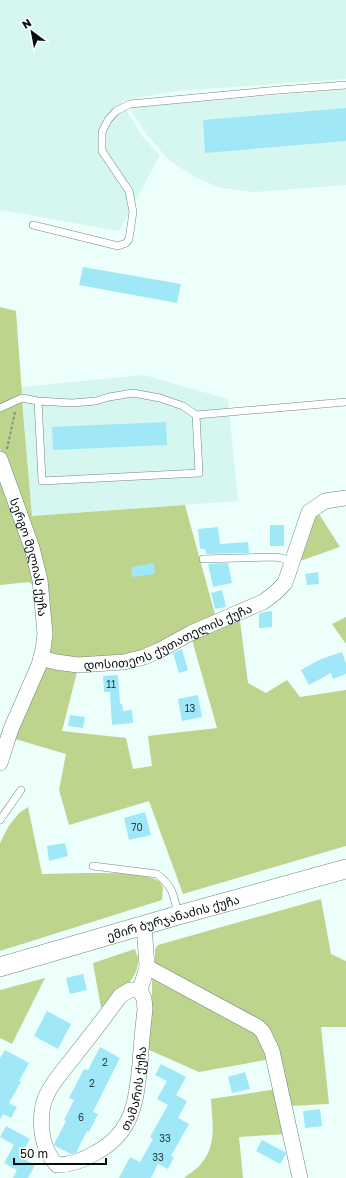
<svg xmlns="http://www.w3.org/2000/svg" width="346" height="1178" font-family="'Golos Text','Noto Sans Georgian',sans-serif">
	<rect width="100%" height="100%" fill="#edfffb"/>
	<path fill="#d6f6f0" d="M0,0h346v79l-169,12 -56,10 21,35 18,19 -41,76 -119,-21z
		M346,89v96l-92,7 -33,-4 -24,-10 -26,-16 -25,-28 -16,-25 16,-3z
		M144,375l84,24 10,102 -206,15 -11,-129z"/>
	<path fill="#bdd48d" d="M0,307l16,4 6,83 -22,11z
		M22,401l10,115 153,-11 31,113 -68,34 -29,5 -54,1 -11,-2 -6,-7 -36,-170 -12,-30v-37l10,-7z
		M0,475l18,43 19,71 -8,-7 -29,3z
		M319,514l21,33 -43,15 13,-39z
		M346,617v27l-14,-20z
		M240,621l8,62 18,10 21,-13 13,17 46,-7v156l-163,48 -34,-93 -80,24 -10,-35 7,-36 -51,-15 5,-17 21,-50 7,-5 29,5 -15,59 64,7 7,31 19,-3 -4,-30 69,-8 -25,-88z
		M28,807l14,67c22,0 103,-5 118,8 1,2 2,4 3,5l-1,13 -162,51v-108l8,-16 11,-14z
		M321,899l10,55 15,7v66h-25l8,77 -39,2 -15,-63 -120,-79v-15l3,-4z
		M135,949c1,4 4,9 3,13 -1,20 -23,34 -37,46l-8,-45z
		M155,977l105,55 11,27 -72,13 -52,-23 5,-57v-12z
		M45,978l-33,66 -12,-6v-48z
		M277,1089l11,45 -49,3 4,41h-59c6,-5 15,-10 19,-17 14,-17 9,-42 8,-62z"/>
	<path fill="#a0e8f8" d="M346,108v33l-141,12 -2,-33z
		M83,267l98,17 -4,19 -98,-18z
		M166,422l1,23 -114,5 -1,-23z
		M270,525h14v21h-14z
		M218,527l2,17 28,-2 1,11 -43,1 -1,-5h-5l-2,-20z
		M154,563l1,11 -23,3 -1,-10z
		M228,563l4,20 -19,4 -5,-23z
		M318,572l1,12 -12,1 -2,-11z
		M222,590l4,17 -11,2 -4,-16z
		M272,611v16l-13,1v-14l5,-2z
		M182,649l6,21 -9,3 -6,-20z
		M342,652l4,12v10l-13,5 -2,-6 -22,12 -8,-15 20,-11z
		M118,675l2,29h2l1,7 9,-1 1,13 -21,2 -2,-33h-6l-1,-16z
		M198,695l4,22 -20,4 -4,-22z
		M70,715l15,2 -2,11 -15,-2z
		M145,812l6,23 -22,5 -5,-22z
		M65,843l3,13 -19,5 -2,-15z
		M83,974l4,16 -17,4 -4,-16z
		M47,1011l24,13 -13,25 -24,-13z
		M100,1047l20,11 -27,54 5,2 -9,18 -2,-1 -11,22 -5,1 -16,-8 -1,-2 12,-23 -2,-1 10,-20 -5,-2 15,-29 4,1z
		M5,1050l24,13 -10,18 2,1 -12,21 8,4 -6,11 -8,-4 -3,6v-62z
		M161,1064l25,13 -10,18 11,6 -9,17 11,6 -18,32 3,1 -6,12 -10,-5 -7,14h-32l11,-21 10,5 13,-23 -3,-2 18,-32 -11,-6 10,-18 -12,-6z
		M245,1072l5,17 -18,4 -4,-16z
		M320,1109l2,17 -17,2 -2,-17z
		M6,1126l24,13 -10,18 15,8 -7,13h-15l4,-8 -13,-7 10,-18 -14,-8z
		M262,1140l23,12 1,2 -6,10 -24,-13z"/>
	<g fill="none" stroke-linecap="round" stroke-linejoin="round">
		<defs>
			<path id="service" d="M33,225l85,21 8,-3 3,-4 4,-27 -4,-21 -27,-40v-19l6,-12 8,-9 14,-7 149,-14 67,-5
				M38,401l4,80 157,-8 -3,-58
				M0,408l22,-10 16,3 34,2 24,-2 13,-4 24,-4 27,5 23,8 13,9 150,-13
				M203,559l70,-2 9,1 10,5
				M0,820l21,-30
				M93,866l64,8c17,14 16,20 21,40"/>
			<g id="minor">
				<path id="s1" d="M0,459l32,89 8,32 5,54 -2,15 -4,16 -28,64 -11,34"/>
				<path id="s2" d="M41,658l15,4 22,3 46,-3 20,-5 14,-6 33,-18 72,-31 12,-9 10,-10 24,-71 16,-11 21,-3"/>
				<path d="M147,967l111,60 5,5 9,19 28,127"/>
				<path id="s3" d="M140,990h-10l-10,6c-14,20 -29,39 -44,58 -12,16 -28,32 -33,51 -4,21 -1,45 14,60 15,0 27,-5 40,-13 36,-20 39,-50 43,-88 1,-18 3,-37 5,-55l-1,-10 -4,-9 7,-23 -3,-42"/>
			</g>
			<g id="tertiary">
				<path id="s4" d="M0,967l179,-52 167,-46"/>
			</g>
		</defs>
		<use href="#service" stroke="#728682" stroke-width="8"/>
		<use href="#minor" stroke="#728682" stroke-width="16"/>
		<use href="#tertiary" stroke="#728682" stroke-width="20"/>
		<path stroke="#83908e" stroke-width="2" stroke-dasharray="3 2" stroke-linecap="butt" d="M7,449l8,-37"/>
		<use href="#service" stroke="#fff" stroke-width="7"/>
		<use href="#minor" stroke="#fff" stroke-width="15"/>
		<use href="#tertiary" stroke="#fff" stroke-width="19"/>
	</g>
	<g text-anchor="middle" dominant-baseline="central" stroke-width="3" stroke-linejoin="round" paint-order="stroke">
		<g font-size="10" fill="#2c4447">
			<text x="111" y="684">11</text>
			<text x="190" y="708">13</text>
			<text x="137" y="827">70</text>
			<text x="105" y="1062">2</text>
			<text x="92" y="1083">2</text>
			<text x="81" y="1117">6</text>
			<text x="165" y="1138">33</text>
			<text x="158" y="1157">33</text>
		</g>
		<g font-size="12" fill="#060d0c" stroke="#fff">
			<text stroke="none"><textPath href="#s1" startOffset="103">სერგო მელიას ქუჩა</textPath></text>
			<text stroke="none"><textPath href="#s2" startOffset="133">დოსითეოს ქუთათელის ქუჩა</textPath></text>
			<text stroke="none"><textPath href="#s4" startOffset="180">ემირ ბურჯანაძის ქუჩა</textPath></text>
			<text stroke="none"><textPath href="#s3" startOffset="340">თამარის ქუჩა</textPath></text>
		</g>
	</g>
	<g transform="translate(32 32) rotate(328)" stroke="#ffffff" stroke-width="3" paint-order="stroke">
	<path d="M0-3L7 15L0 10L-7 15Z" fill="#060d0c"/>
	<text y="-6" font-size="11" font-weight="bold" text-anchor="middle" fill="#060d0c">N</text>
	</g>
	<path d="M14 1158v6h92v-6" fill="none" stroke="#060d0c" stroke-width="2"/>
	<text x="20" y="1158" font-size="12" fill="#060d0c" stroke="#ffffff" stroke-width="3" paint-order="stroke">50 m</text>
</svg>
